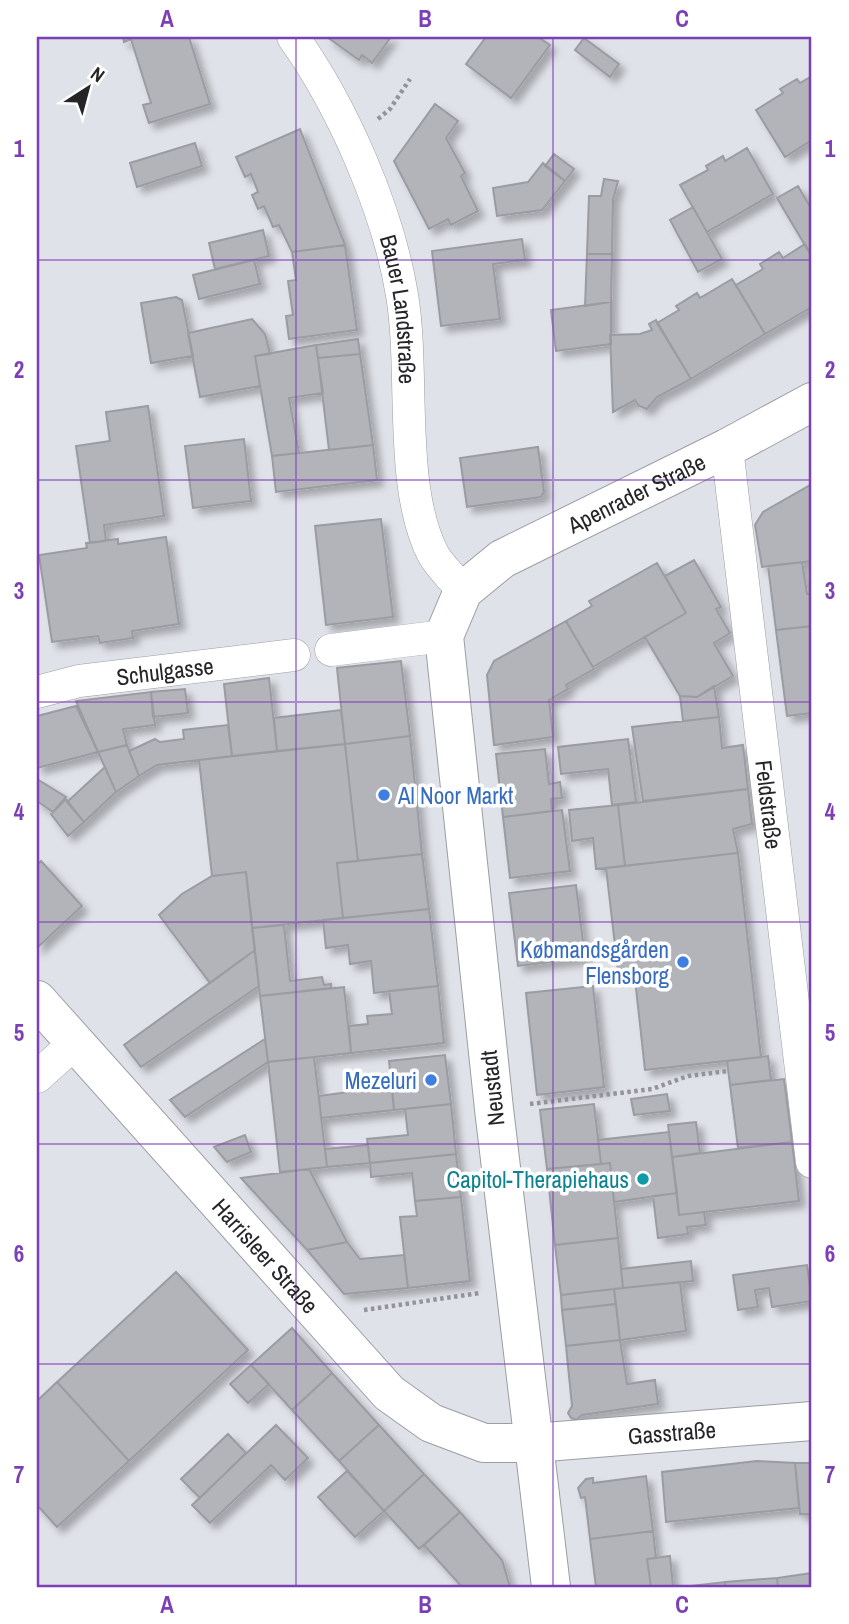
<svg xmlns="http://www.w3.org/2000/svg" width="849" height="1624" font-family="'Archivo Narrow',sans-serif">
	<defs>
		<filter id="shadow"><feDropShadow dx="6" dy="6" stdDeviation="3.5" flood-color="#0004"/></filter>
	</defs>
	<rect width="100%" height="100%" fill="#e0e2e9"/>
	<path fill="#b2b4ba" stroke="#9a9ca2" stroke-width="2" filter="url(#shadow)" d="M123,37h66l21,67 -61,19 -6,-18 8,-2 -20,-64 -7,3z
		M327,37h64l-19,26 -10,-8 -3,5z
		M486,37h52l12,8 -39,53 -45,-34z
		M584,38l35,26 -9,13 -35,-27z
		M812,76v64l-27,17 -29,-47 27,-17 -3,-4 17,-10 3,4z
		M435,104l23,17 -12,17 19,35 -4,3 17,35 -27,14 -3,-6 -19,10 -35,-68z
		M300,129l45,116 -53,7 -13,-27 -6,2 -9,-21 -6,3 -6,-14 6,-3 -7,-18 -6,3 -9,-20z
		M195,143l7,23 -65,21 -7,-24z
		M747,148l26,46 -66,38 -27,-47 28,-15 -2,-4 17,-10 2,5z
		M554,154l20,15 -9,12 -20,-15z
		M543,163l22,18 -23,29 -45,6 -4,-28 35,-6z
		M604,179l14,2 -5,19 -1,54h-25l2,-58h12z
		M798,186l14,24v47l-35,-59z
		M693,207l29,52 -24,13 -28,-52z
		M263,230l6,26 -54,13 -6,-26z
		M522,239l3,21 -32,4 7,55 -59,7 -9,-75z
		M805,244l7,13v50l-47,27 -29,-49 27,-16 -3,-5 19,-12 4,6z
		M345,245l12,85 -68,9 -3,-23 7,-1 -5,-34 8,-1 -4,-28z
		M587,254h25l-1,48 -26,4z
		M254,260l6,24 -61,15 -6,-24z
		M732,279l33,55 -74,45 -34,-56 22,-13 -3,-4 21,-13 3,5z
		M176,297l6,3 11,56 -42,7 -10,-60z
		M611,302v42l-55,7 -5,-41z
		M252,319l13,15 5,20 -15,2 5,30 -60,11 -12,-64z
		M656,320l35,59 -34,18 -10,12 -8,-3 -4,-6 -22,12 -3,-77 30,-1 12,-4 -3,-6z
		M358,339l2,15 -42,4 -2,-13z
		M316,345l7,48 -34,5 10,55 -27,3 -17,-100z
		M360,354l13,91 -44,5 -11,-92z
		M148,406l16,110 -60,9 2,16 -16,2 -14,-97 34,-5 -4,-29z
		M244,439l7,62 -58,7 -8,-62z
		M373,445l4,35 -101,12 -4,-36z
		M538,447l6,45 -3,5 -74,10 -7,-49z
		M812,484v77l-50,6 -7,-42 8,-13z
		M381,519l12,98 -67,8 -11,-99z
		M166,537l13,87 -47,7 1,7 -33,5 -2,-7 -46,6 -13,-87 48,-7 -1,-5 32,-4v5z
		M694,560l27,47 -5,2 14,24 -16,10 19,33 -36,21 -17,-1 -35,-59 41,-24 -21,-37z
		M802,562l5,32h5v32l-36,4 -8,-64z
		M657,563l29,50 -93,54 -27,-46 26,-15 -3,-5z
		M566,621l28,48 -28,16 2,4 -19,11 4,37 -59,8 -7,-70 7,-14z
		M812,626v87l-25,3 -11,-86z
		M401,661l9,75 -65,8 -8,-76z
		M269,678l8,73 -45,5 -8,-72z
		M714,686l5,31 -36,4 -3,-25 17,1z
		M185,689l3,24 -35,4 -2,-25z
		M151,692l4,33 -32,4 4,16 -29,7 -22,-51z
		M76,706l22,46 -61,16v-52z
		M341,710l4,34 -68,7 -3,-33z
		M719,717l3,31 21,-3 5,44 -105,12 -11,-74z
		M228,725l4,31 -75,9 -18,11 -10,-25 26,-12 5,3 24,-3 -1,-9z
		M410,736l12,118 -64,7 -13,-117z
		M628,739l8,63 -24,3 -4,-36 -47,5 -3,-27z
		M345,744l13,117 -21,2 6,55 -91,10 -6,-56 -34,4 -13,-116z
		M127,745l12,31 -23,16 -18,-40z
		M545,749l4,35 11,-2 2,16 -11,1 1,12 -49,6 -7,-63z
		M105,767l11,25 -32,30 -17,-20z
		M37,779l29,18 -13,15 -16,-11z
		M748,789l4,35 -19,5 5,24 -113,13 -7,-61z
		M66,799l18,23 -16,14 -17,-22z
		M618,805l7,61 -29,3 -3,-31 -21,3 -3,-31z
		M562,810l8,61 -60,7 -7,-61z
		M738,853l23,204 -116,13 -11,-100 -16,1 -12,-103z
		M422,854l7,55 -86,9 -6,-55z
		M41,861l41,45 -45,42v-83z
		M246,872l9,78 -45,33 -51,-68 23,-21 30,-18z
		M576,885l9,73 -67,8 -9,-73z
		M429,909l9,77 -64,7 -3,-32 -21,3 -2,-19 -22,3 -3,-28z
		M284,925l6,56 32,-4 2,8 7,-1v4l-71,8 -8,-68z
		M255,950l4,36 -118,81 -17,-22z
		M438,986l6,57 -93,10 -2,-27 19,-2 -1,-8 25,-2 -3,-23z
		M593,986l11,101 -67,8 -11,-102z
		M344,987l7,66 -83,9 -8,-66z
		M265,1039l3,23 -83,55 -15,-17z
		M445,1055l6,49 -57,6 -5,-49z
		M768,1056l3,24 -41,5 -3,-24z
		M314,1057l13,110 -47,5 -12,-110z
		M784,1079l8,63 -54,6 -8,-63z
		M392,1086l2,24 -73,8 -2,-22z
		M667,1094l3,17 -36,4 -3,-16z
		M451,1104l5,50 -86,9 -3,-24 41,-4 -3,-26z
		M594,1104l7,60 -54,5 -7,-59z
		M696,1122l4,31 -28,4 -4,-32z
		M669,1132l8,61 -63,9 -4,-39 -9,1 -3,-24z
		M245,1135l6,17 -24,10 -13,-15z
		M792,1142l7,59 -120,14 -7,-58z
		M368,1145l2,18 -43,4 -2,-18z
		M456,1154l5,43 -46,4 -3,-28 -41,4 -1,-14z
		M610,1163l8,75 -63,7 -8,-76z
		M309,1169l38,73 -40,8 -66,-72z
		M677,1193l2,22 25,-3 2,13 -19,2 1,7 -30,4 -5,-42z
		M461,1197l9,84 -62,7 -8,-71 17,-1 -2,-15z
		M618,1238l5,50 -62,7 -6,-50z
		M347,1242l13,17 44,-4 4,33 -64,6 -37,-44z
		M691,1261l2,20 -70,7 -2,-19z
		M807,1265l5,36 -40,6 -3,-19 -14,2 3,17 -20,3 -5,-35z
		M176,1272l72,78 -119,111 -72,-79z
		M680,1282l6,49 -66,9 -6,-51z
		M614,1289l2,15 -54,6 -1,-15z
		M616,1304l4,36 -54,6 -4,-36z
		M292,1328l40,45 -40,37 -41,-45z
		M620,1340l7,44 28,-4 3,24 -76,11 -6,5 -5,-2 -3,-5 4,-7 -6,-60z
		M251,1365l18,19 -21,19 -18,-19z
		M332,1373l47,52 -40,36 -47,-51z
		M57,1382l72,79 -72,66 -20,-22v-104z
		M276,1425l32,33 -23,22 -14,-15 -61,58 -18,-18z
		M379,1425l45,49 -40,37 -45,-50z
		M228,1434l18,19 -46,45 -19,-19z
		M757,1461l38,2 4,45 -133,14 -4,-50z
		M795,1463h17v51h-12z
		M347,1471l37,40 -29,26 -37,-40z
		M424,1474l36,38 -41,37 -35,-38z
		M646,1476l7,55 -63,8 -5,-42 -4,1 -3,-10 8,-9 7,-1v5z
		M460,1512l42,48 8,27h-48l-38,-42z
		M653,1531l3,27 -9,1 4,28h-55l-6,-48z
		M670,1556l3,31h-22l-4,-28z
		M812,1573v14h-34l-1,-9z
		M777,1578l1,9h-53v-5z
		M725,1582v5h-43z"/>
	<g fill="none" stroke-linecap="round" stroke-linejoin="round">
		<defs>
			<g id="minor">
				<path id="s1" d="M293,37c50,70 95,173 109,258 13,77 -4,191 31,259 7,13 21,25 30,37"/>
				<path id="s2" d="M727,448l85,714"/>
				<path d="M331,650l113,-14"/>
				<path id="s3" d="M37,692l42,-11 215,-26"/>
				<path d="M37,1077l39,-35"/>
			</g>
			<g id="tertiary">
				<path id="s4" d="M551,1587l-57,-478 -50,-473 19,-45 39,-32 225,-111 85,-46"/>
			</g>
			<g id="secondary">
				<path id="s5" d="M37,1000l352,393 42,30 53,20h49l279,-22"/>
			</g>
		</defs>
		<use href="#minor" stroke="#9b9da3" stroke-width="33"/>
		<use href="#tertiary" stroke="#9b9da3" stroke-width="40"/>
		<use href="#secondary" stroke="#9b9da3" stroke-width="40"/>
		<path stroke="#929499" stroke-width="4.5" stroke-dasharray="3.5 3.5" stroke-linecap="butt" d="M378,119l12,-10 20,-30
			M530,1104l122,-15 36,-13 40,-5
			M364,1310l116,-17"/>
		<use href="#minor" stroke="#fff" stroke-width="32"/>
		<use href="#tertiary" stroke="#fff" stroke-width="38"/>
		<use href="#secondary" stroke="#fff" stroke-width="38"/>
	</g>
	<path fill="none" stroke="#7d3fb5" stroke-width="2" stroke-opacity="0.55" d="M296,37v1550M553,37v1550M37,260h775M37,480h775M37,702h775M37,922h775M37,1144h775M37,1364h775"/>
	<g fill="#3f7fe0" stroke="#fff" stroke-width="2.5">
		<circle cx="384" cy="795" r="7"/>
		<circle cx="683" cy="962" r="7"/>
		<circle cx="431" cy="1080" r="7"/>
	</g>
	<circle fill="#0f9aa8" stroke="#fff" stroke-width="2.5" cx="643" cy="1179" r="7"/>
	<g text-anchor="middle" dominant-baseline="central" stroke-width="7" stroke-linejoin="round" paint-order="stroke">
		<g font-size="23" fill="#242527" stroke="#fff">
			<text stroke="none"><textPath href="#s1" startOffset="296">Bauer Landstraße</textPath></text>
			<text stroke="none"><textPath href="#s4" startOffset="1206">Apenrader Straße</textPath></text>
			<text stroke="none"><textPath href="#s3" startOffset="130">Schulgasse</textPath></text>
			<text stroke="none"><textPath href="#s2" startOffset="359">Feldstraße</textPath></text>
			<text transform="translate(492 1088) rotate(-96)">Neustadt</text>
			<text stroke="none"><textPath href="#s5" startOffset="343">Harrisleer Straße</textPath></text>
			<text stroke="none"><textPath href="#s5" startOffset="824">Gasstraße</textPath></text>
		</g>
		<g font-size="23" fill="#366cbe" stroke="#fff" text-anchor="end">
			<text x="398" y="795" text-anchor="start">Al Noor Markt</text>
			<text x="669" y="949">Købmandsgården<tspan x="669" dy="26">Flensborg</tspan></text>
			<text x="417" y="1080">Mezeluri</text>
		</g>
		<g font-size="23" fill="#0d838f" stroke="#fff" text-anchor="end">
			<text x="629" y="1179">Capitol-Therapiehaus</text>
		</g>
	</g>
	<rect width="849" height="1624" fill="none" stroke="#ffffff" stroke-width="77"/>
	<g transform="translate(88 88) rotate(36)" stroke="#ffffff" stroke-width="5" paint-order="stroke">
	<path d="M0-5L12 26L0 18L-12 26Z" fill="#242527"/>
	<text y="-10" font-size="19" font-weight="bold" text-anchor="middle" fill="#242527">N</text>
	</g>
	<rect x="38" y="38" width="772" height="1548" fill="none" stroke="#7d3fb5" stroke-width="2.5"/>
	<g font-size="23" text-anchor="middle" font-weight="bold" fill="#7d3fb5">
		<text x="167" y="27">A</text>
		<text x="425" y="27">B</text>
		<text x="682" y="27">C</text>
		<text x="19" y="157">1</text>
		<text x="830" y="157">1</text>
		<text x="19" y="378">2</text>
		<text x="830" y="378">2</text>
		<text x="19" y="599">3</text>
		<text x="830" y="599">3</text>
		<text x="19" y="820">4</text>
		<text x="830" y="820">4</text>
		<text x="19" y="1041">5</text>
		<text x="830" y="1041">5</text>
		<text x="19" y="1262">6</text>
		<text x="830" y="1262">6</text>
		<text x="19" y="1483">7</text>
		<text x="830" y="1483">7</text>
		<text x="167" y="1613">A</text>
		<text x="425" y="1613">B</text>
		<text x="682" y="1613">C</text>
	</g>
</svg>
